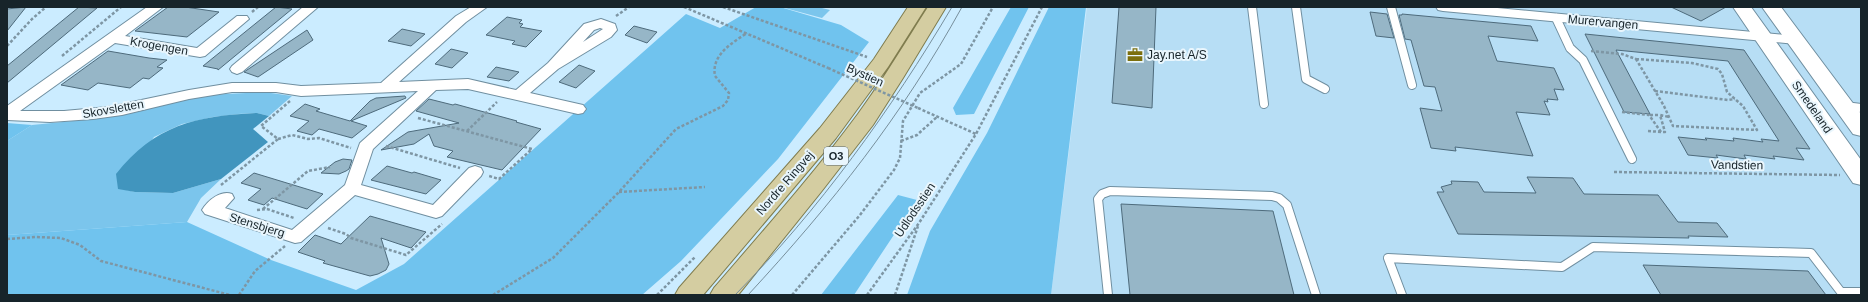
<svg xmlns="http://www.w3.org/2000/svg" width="1868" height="302" font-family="Arial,sans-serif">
	<rect width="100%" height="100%" fill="#cbecff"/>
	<path fill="#b7def5" d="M1087,7h774v288h-810z"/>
	<path fill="#7bc5ec" d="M781,7h37l12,3 -8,8z
		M264,92l28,4 -23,20 -12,-3 -19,1 -25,3 -31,7 -28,13 -36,51 17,4 38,1 48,-14 -20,19 -14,24 -180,13v-94l25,-16 61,-6 113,-24z"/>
	<path fill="#70c3ee" d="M756,7h24l61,18 28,17 -91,117 -97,102 -39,34h-635v-60l180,-13 84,38 85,30 48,-26 282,-250 34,14z
		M1011,7h18l-55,107 -18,1 -3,-7z
		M1049,7h37l-35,288h-144l23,-64 57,-98z
		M7,123l25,2 -25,16z
		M898,195l19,5 -63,95h-33z"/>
	<path fill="#4195be" d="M257,113l12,3 -16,13 15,13 -47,37 -48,14 -38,-1 -17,-3 -2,-15c39,-49 80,-58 141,-61z"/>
	<path fill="#96b6c7" stroke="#4e6b7c" d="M26,7l-19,24v-22z
		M79,7l18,1 -90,75v-17z
		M168,7h17l34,5 -32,25 -52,-6z
		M276,7l16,2 -74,61v-1l-15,-3z
		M1119,7h37l-4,101 -40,-5z
		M1671,7h55l-25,14z
		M1370,12l17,2 7,24 -18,-2z
		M1402,14l129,12 7,15 -50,-5 9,25 57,7 10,22 -10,-1 4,11 -11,-1 1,3 -4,-1 6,14 -34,-3 17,44 -78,-9 1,4 -25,-3 -11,-40 22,3 -7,-24 -11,-1 -13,-46 -6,-1 -6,-24h3z
		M507,17l15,3 -3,3 4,1 -3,3 22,4 -16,16 -14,-3 3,-3 -29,-6z
		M634,26l23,6 -10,11 -22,-8z
		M402,29l23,5 -14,12 -23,-5z
		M307,30l6,10 -55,37 -14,-5z
		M1585,34l159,16 66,99 -14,-1 8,12 -31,-4 2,3 -31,-4 2,4 -30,-4 2,3 -30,-3 -10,-18 29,3 -2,-2 29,3 -1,-3 30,4 -2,-3 18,2 -51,-80 -112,-11 34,64 -26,-2z
		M451,49l17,4 -16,15 -17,-4z
		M108,51l41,7 18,2 -10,7 6,1 -14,11 -6,-1 -13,10 -32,-5 -10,7 -27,-5z
		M579,65l16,6 -19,17 -17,-6z
		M496,67l23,5 -10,9 -22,-4z
		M405,96l1,2 -55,23 16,5 -15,12 -33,-9 -7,6 -15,-4 12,-10 -19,-5 15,-12 15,5 -4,2 34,10 20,-20 6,-3z
		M429,99l24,6 2,-1 62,17 -1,1 25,7 -39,41 -55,-13 6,-6 -19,-5 -5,-12 -15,10 -33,6 27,-18 51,-9 -43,-12z
		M343,159l9,1 -3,9 -3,2 -7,3 -18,-1 14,-11z
		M387,166l25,7 2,-1 27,8 -15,14 -55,-14z
		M254,173l69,21 -16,15 -35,-11 -8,7 -16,-5 13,-11 -20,-6z
		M1527,177l46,1 11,16 74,1 20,27 39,1 11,14 -40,-1 1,2 -231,-4 -21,-42h7l-3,-5 11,-3 -1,-3 27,1 6,10 52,1z
		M1121,204l152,7 21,84h-164z
		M370,216l56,16 -15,16 -30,-10 8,26 -3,6 -8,4 -8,2 -47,-13 2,-2 -27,-9 17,-17 26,9z
		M1643,265l165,6 18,24h-165z"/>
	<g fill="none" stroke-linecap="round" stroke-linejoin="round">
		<defs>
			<path id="lane" d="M1252,7l12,97
				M1296,7l10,72 19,10
				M1391,7l21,78
				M1556,18l14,30 13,12 49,99
				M1845,106l16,2
				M1108,295l-10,-96 4,-5 8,-3 162,5 7,2 8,7 29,90
				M1402,295l-14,-37 174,9 31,-20 218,6 30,39h20"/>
			<path id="street" d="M147,7h16l-38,29 72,12 40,-32h10l2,3 -44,37 -5,1 -85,-14 -95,68h44l44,-4 81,-17 43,-7h44l25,3 80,-3 75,-67 15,-9h16l-21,15 -67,60 69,-3 48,11 32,-27 36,-39 17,-5 14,5 2,6 -6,7 -53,32 -28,24 53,12 3,4 -3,4 -5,1 -110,-25 -32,1 -63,59 -12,36 72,20 36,-37 6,-2 6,2 2,4 -2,4 -39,40 -6,2 -81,-23 -54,47 -6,1 -90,-29 -3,-4c6,-10 19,-20 30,-16l2,4 -9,10 67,22 53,-45 15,-42 58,-52 -117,5 -25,-4h-44l-43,7 -67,16 -29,4 -43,3 -43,-2v-14zM600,28l3,1 -20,13 11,-12z
				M303,7h15l-76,65 -5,2 -5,-2 -2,-3 2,-3z
				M1436,7h51l309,29 5,1 2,3 -2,3 -5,1 -353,-33 -5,-1z"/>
			<path id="secondary" d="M1733,7h18l110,153v25l-8,-2z
				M1762,7h19l80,107v22l-8,-2z"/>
			<path id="primary" d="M908,7h18l-38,60 -52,71 -133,157h-28l4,-7 141,-160 54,-69z
				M928,7h18l-43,71 -30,47 -52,67 -83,103h-28l4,-7c49,-57 99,-113 144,-174 25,-34 47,-71 70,-107z"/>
		</defs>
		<use href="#lane" stroke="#708fa0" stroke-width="10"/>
		<use href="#street" stroke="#708fa0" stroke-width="2"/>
		<use href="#secondary" stroke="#708fa0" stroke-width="2"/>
		<use href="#primary" stroke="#7f7c4e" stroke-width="2"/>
		<path stroke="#7e96a4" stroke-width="2.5" stroke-dasharray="3 2" stroke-linecap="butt" d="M684,7l144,61
			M723,7l144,50
			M252,12l6,-5
			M616,16l13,-9
			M7,46l25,-27 14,-12
			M1591,51l31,3 14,5
			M62,56l59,-49
			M1636,59l56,4 26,6 4,5 5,18 16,14 14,24 -84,-4 -9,-20z
			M1655,91l73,9 7,-1
			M918,108l58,26
			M1622,112l27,3 12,17h4l-5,-17 9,2
			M1650,115h10
			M418,118l114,31 -33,30 -10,-3
			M467,131l30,-29
			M1648,131l13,1
			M278,139l14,-4 16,4 11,-1 32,10
			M901,141l16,-6 21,-19
			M386,146l74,22
			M1614,172l226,3
			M221,185l57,-46 -17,-13 29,-25
			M619,192l86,-5
			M263,209l45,-38 22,-4
			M257,210l10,-1 27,9
			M328,228l18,6 5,4 55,17 36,-31
			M7,239l29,-2 25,1 19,7 21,16 129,34
			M239,295l16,-24 30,-25
			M493,295l60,-37 66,-66 57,-63 47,-23 5,-6 1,-7 -14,-17c-4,-21 17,-33 32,-43
			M657,295l38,-38
			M792,295l68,-80 34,-45 6,-12 3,-37 17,-28 41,-29 32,-57
			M867,295l52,-72 57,-89 66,-127
			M895,295l23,-69"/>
		<use href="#lane" stroke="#fff" stroke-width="8"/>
		<use href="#street" fill="#fff" fill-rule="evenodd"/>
		<use href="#secondary" fill="#fff" fill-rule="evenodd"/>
		<use href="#primary" fill="#d4cda1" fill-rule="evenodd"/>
		<path stroke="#778f9c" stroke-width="1" d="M735,295c84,-85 156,-185 217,-288
			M748,295c84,-91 154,-179 214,-288"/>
		<path stroke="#7e96a4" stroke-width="2.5" stroke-dasharray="3 2" stroke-linecap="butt" d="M828,68l90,40"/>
	</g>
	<defs>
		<symbol id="office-bare" viewBox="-9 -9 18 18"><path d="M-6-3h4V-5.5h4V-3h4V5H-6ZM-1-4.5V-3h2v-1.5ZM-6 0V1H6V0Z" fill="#7c6f0d" stroke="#e9f6fd" stroke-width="2.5" paint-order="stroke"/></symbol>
	</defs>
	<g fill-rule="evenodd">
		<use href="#office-bare" x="1124" y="44" width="22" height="22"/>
	</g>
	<g text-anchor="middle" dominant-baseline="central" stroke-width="4" stroke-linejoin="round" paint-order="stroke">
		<rect fill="#e9f6fd" stroke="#566369" stroke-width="1" x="824" y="147" width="24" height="18" rx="3"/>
		<g font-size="11" font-weight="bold" fill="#17242a">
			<text x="836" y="156">O3</text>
		</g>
		<g font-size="12" fill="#17242a" stroke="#e9f6fd">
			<text transform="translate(1603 22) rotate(5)">Murervangen</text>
			<text transform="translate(159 46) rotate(10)">Krogengen</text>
			<text transform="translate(865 75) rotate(24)">Bystien</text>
			<text transform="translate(1812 107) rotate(55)">Smedeland</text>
			<text transform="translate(113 109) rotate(-10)">Skovsletten</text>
			<text transform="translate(1737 165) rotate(1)">Vandstien</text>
			<text transform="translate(785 183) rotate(-49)">Nordre Ringvej</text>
			<text transform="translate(915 210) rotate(-56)">Udlodsstien</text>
			<text transform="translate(257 225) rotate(17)">Stensbjerg</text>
		</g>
		<g font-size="12" fill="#17242a" stroke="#e9f6fd" text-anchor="start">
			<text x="1147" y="55">Jay.net A/S</text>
		</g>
	</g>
	<rect width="1868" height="302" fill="none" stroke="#17242a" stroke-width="16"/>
</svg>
